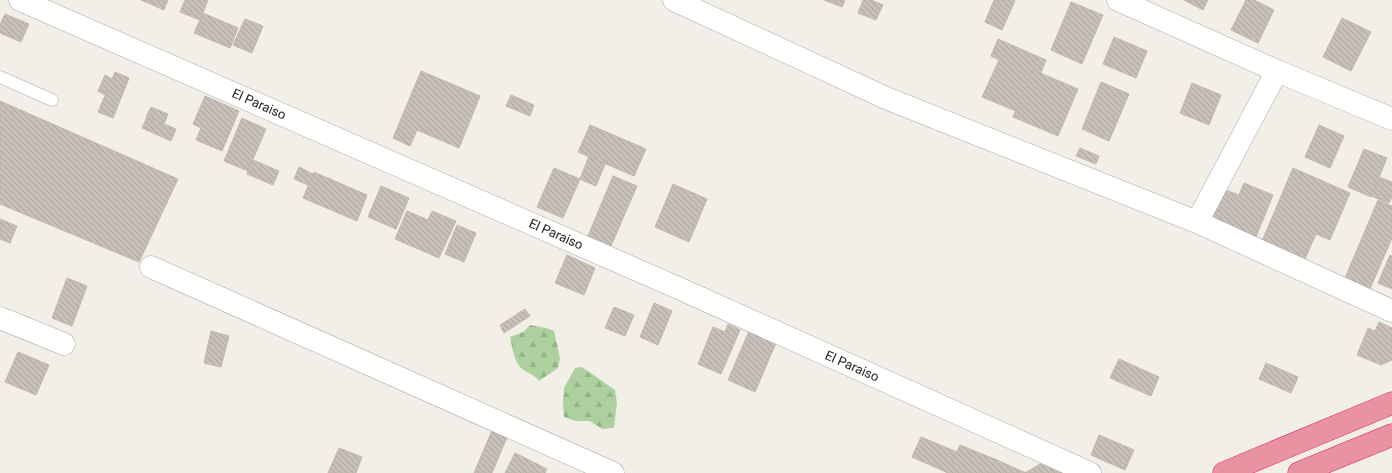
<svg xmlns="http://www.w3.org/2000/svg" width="1392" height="473" font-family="Roboto,sans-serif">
	<defs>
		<pattern id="forest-firs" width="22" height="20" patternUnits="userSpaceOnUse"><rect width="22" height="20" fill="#add19e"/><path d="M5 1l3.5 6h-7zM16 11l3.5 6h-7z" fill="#95b388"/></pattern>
		<pattern id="building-back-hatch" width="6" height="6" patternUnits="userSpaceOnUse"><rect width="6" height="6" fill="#c7bfb8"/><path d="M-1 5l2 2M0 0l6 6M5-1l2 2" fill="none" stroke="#aba49e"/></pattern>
	</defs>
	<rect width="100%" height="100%" fill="#f2efe9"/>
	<path fill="url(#forest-firs)" d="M530,325l16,3 8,3 6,27 -2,10 -19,13c-5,-7 -12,-8 -18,-13 -7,-7 -9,-22 -11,-31l13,-5z
		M582,367l33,23 2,13 -3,25 -12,1 -12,-8h-15l-11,-4 -1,-15 1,-14 11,-20z"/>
	<path fill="url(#building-back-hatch)" stroke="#c4b6ab" d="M141,0h27l-4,10z
		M185,0h23l-8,20 -20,-8z
		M824,0h21l-3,7z
		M863,0h8l12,5 -7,15 -18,-7z
		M994,0h18l3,1 -13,29 -17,-8z
		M1184,0h24l-5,10z
		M1246,0h8l20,10 -16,33 -27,-13z
		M1071,2l32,13 -21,49 -31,-14z
		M203,13l35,15 -8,20 -36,-15z
		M5,14l24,10 -8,18 -21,-9v-8z
		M1342,18l29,14 -20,39 -28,-14z
		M245,19l18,7 -11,27 -19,-8z
		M1114,37l33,14 -11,27 -33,-14z
		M998,39l48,21 -5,13 -8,-3 -17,41 -34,-14 17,-37 -8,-4z
		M1033,70l45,19 -20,47 -45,-19z
		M421,71l59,25 -21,52 -42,-18 -7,16 -17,-8z
		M115,72l14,6 -16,40 -15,-6z
		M105,75l7,4 -7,16 -7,-4z
		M1101,82l28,12 -20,47 -27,-12z
		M1192,83l29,12 -12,30 -29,-12z
		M511,95l23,10 -4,11 -24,-10z
		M205,96l34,15 -17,40 -26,-11 5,-12 -8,-4z
		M0,101l178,78 -39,83 -139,-58z
		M151,107l17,7 -4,10 -18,-7z
		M147,117l29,12 -5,12 -29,-13z
		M242,118l24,11 -18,42 -24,-10z
		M590,125l56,24 -12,27 -56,-24z
		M1319,125l25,11 -14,32 -25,-11z
		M1080,148l19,8 -3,8 -20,-8z
		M1364,149l23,9 -16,39 -23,-10z
		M589,156l16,8 -9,22 -16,-7z
		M253,160l26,11 -6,14 -26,-11z
		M299,167l14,7 -5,11 -14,-6z
		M554,168l26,11 -17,39 -26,-11z
		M1293,168l57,25 -20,47 -14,-6 -11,25 -43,-18z
		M314,172l53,23 -10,26 -54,-23z
		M613,176l24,10 -26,60 -23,-10z
		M1379,177l13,5v15l-3,6 -18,-7z
		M1244,183l29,12 -17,42 -44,-18 13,-29 14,5z
		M673,184l34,15 -18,43 -34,-15z
		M381,186l28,12 -13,31 -28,-12z
		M1378,200l14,6v32l-22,51 -25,-11z
		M407,211l21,9 4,-9 24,10 -17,37 -44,-19z
		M0,219l17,7 -7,17 -10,-4z
		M457,225l19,8 -12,29 -19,-8z
		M567,255l28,13 -11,27 -29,-12z
		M1390,255l2,1v33l-14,-6z
		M67,278l20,8 -15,40 -20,-8z
		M654,303l18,8 -14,34 -18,-8z
		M614,307l20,8 -9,21 -20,-8z
		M525,309l5,7 -26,17 -4,-8z
		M1379,322l13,6v32l-11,5 -24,-10 11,-27 7,3z
		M728,324l12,6 -19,44 -23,-10 15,-37 12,5z
		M211,331l18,5 -8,31 -17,-4z
		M749,331l27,12 -21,49 -27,-12z
		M18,352l31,13 -13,30 -31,-13z
		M1119,359l40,18 -8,19 -41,-18z
		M1266,363l32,14 -7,16 -32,-14z
		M493,428l15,7 -16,38h-18z
		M1099,435l35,15 -9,20 -34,-15z
		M921,437l36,15 -9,21 -36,-16z
		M960,445l37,15 -6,13h-43z
		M339,448l23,9 -6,16h-28z
		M515,453l32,16 -2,4h-40z
		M997,460l29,13h-35z
		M1045,461l23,12h-43z"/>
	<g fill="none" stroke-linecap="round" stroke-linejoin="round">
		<defs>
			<path id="lane" d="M0,77l52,23"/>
			<path id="street" d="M20,0l656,287 414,186
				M674,0l212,98 311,124 195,89
				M1118,0l159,71 115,48
				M1197,222l80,-151
				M151,267l462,206
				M0,318l64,26"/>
			<path id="highway" d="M1224,473l168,-70
				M1299,473l93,-38"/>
		</defs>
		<use href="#lane" stroke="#a9a9a9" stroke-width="13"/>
		<use href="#street" stroke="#a9a9a9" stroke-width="23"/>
		<use href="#highway" stroke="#dc2a67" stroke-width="23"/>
		<use href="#lane" stroke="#fff" stroke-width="12"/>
		<use href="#street" stroke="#fff" stroke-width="22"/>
		<use href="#highway" stroke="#e892a2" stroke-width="22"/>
	</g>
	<g text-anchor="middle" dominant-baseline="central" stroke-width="3" stroke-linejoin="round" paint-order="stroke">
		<g font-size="13" fill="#222" stroke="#fff">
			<text transform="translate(259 104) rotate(24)">El Paraiso</text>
			<text transform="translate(556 234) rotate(24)">El Paraiso</text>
			<text transform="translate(852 366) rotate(24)">El Paraiso</text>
		</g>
	</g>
</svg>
